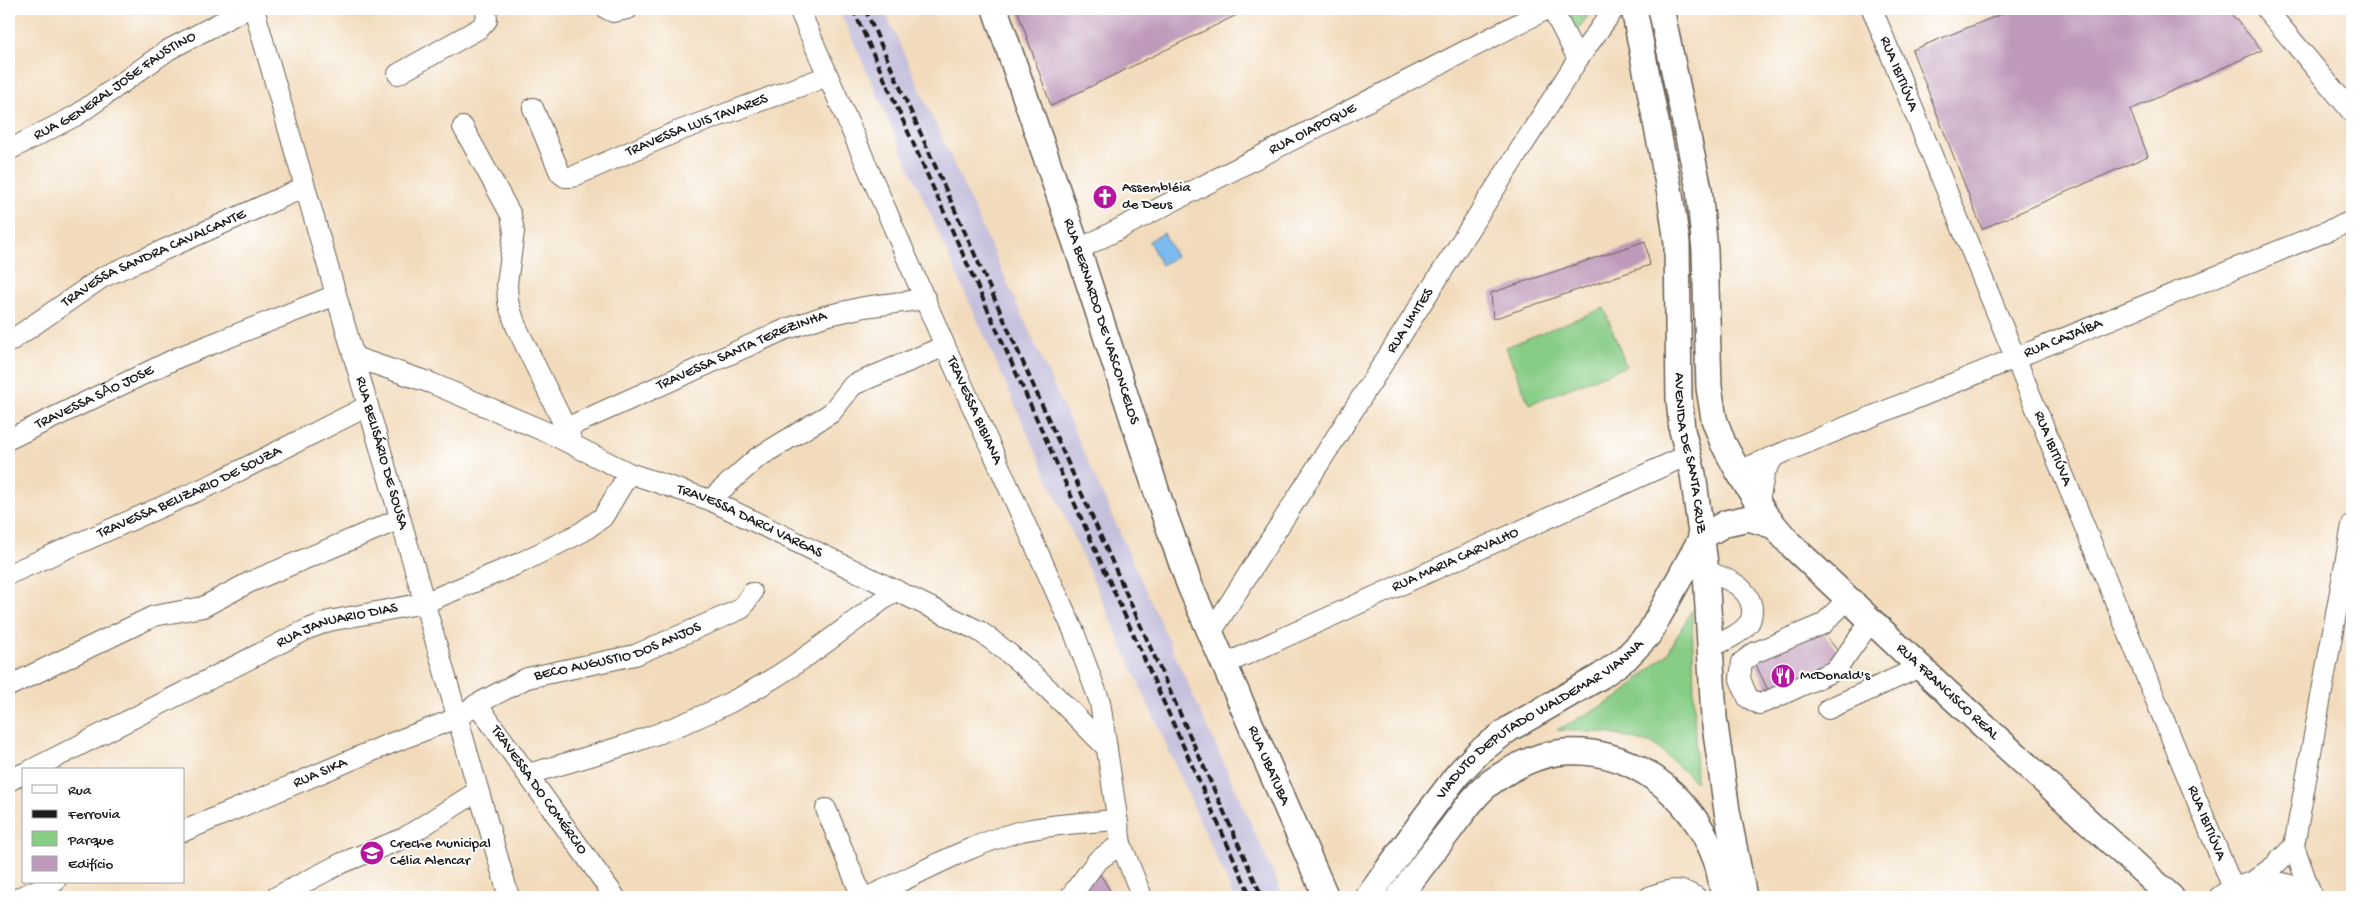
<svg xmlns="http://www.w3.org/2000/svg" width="2361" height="906" font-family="'Gochi Hand',sans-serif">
	<rect width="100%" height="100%" fill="#fff"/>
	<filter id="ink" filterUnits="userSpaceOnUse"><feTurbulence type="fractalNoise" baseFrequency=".02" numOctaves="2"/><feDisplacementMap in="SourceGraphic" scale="10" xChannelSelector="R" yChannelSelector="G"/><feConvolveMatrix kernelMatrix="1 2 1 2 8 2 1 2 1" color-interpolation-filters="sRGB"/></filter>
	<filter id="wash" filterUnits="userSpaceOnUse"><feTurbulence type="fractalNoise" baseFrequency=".0096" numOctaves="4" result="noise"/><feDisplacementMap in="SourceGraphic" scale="20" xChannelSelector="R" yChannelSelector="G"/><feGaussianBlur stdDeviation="1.12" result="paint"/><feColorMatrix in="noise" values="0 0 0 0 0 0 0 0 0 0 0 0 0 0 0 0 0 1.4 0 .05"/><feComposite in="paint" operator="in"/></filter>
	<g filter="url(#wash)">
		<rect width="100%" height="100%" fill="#f2dbbc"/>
		<path fill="#c5c0db" d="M839,9h45l400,888h-50z"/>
		<path fill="#88cd86" stroke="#527451" d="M1565,9h28l-21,28 -14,-26z
			M1604,308l22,58 -97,38 -23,-57z
			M1692,610l4,172 -42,-38 -47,-11 -50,-3 60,-32 50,-44z"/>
		<path fill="#7bbbf0" stroke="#4c6c86" d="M1164,233l12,24 -15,8 -12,-24z"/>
		<g id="blocks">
			<path fill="#be99b9" d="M1017,9h232l-198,97z
				M2014,9h213l35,41 -132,60 18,46 -166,73 -70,-179z
				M1645,241l5,24 -157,54 -2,-26z
				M1821,630l21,26 -72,39 -17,-37z
				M1098,871l16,26h-36z"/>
		</g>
	</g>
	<g filter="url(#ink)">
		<use href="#blocks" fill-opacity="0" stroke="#675f54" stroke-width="1"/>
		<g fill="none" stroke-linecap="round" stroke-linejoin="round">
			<defs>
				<g id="minor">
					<path id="s1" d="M254,9l255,888"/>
					<path d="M607,9l6,3 15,-3"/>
					<path id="s2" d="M799,9l146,337 129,286 26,70 21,142 21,53"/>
					<path d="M1552,9l26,50"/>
					<path id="s3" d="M1872,9l361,879"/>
					<path d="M2266,9l86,103"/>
					<path d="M398,74l82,-46 7,-8 -1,-11"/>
					<path id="s4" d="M533,108l27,65 5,4h7l104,-45 152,-56"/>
					<path d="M463,127l48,88 3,17 -7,52 1,18 8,24 55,113"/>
					<path id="s5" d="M9,150l68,-35 91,-65 78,-41"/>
					<path id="s6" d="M1078,250l469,-241"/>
					<path id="s7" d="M9,342l94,-65 202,-90"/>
					<path id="s8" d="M354,357l77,26 120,51 78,39 81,27 269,131c48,33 87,76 128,117"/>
					<path id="s9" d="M566,428l218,-98 41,-14 39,-9 62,-8"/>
					<path id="s10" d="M9,439l170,-82 157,-62"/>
					<path id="s11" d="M1738,471l614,-250"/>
					<path d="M710,500l47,-42 74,-45 22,-28 92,-39"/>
					<path d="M1758,505l7,-34 9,-14"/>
					<path d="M1706,571c19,7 42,14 46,37 0,5 0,11 -3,15 -9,12 -27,19 -40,25"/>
					<path id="s12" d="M9,574l202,-89 157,-79"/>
					<path d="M1848,599l-25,25 -69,29 -12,9 -2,17 8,19 11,6 9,-3 68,-31 35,-49"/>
					<path id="s13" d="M1210,634l368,-575 36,-50"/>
					<path id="s14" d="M1223,665l465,-210"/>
					<path d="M9,686l145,-70 49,-9 47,-25 150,-63"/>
					<path id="s15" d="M477,704l50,-26 108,-23 106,-46 11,-16"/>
					<path d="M1828,709l92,-42"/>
					<path id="s16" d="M31,770l277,-141 21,-8 95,-18 96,-40 62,-31 21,-15 26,-44"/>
					<path d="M528,774c68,-19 138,-39 201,-71 61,-30 113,-73 167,-113"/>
					<path d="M9,781l15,-8"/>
					<path d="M826,809l36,88"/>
					<path id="s17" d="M184,831l205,-87 68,-26 20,-14 138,193"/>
					<path d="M2252,882l22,-16 20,-20"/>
					<path d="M20,897l35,-15"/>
					<path d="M276,897l66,-34 62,-25 74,-47"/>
					<path d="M868,897c49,-22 98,-51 150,-65 32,-8 66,-9 98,-12"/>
					<path d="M1070,897l27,-36 24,-17"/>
					<path d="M1649,897c18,-7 30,-11 47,0"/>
					<path d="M2219,897c25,-19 65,-23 89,0"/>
					<path d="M2312,897l-18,-51 58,-321"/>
				</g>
				<g id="major">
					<path id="s18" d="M995,9l83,241 86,264 26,72 136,311"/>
					<path id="s19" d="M1634,9l36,185 7,49 2,155 3,32 11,44 13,97 8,147 13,93 17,86"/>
					<path id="s20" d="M1661,9l38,180 6,62 4,136 5,32 9,24 15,28 28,45 24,28 161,152 220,201"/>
					<path id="s21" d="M1368,897l58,-81 32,-42 21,-22 30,-23 92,-53 25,-18 23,-24 53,-97 24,-14 23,-5 25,8"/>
					<path d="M1399,897c16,-22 33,-44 50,-66 13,-17 27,-39 45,-51 18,-12 41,-24 62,-27 72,-10 136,41 160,107 4,12 6,25 8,37"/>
				</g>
			</defs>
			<use href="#minor" stroke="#675f54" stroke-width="22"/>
			<use href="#major" stroke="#675f54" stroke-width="28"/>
			<use href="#minor" stroke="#fff" stroke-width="20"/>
			<use href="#major" stroke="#fff" stroke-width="25"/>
			<path stroke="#1c1c1c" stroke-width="4" stroke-dasharray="8 4" stroke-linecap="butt" d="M853,9l398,888
				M865,9l397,888"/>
		</g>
	</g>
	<defs>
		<symbol id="church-disc" viewBox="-11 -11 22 22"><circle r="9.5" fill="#b5179e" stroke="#fff"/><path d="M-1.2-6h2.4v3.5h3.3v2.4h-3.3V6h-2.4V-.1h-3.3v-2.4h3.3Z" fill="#fff"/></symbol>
		<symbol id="restaurant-disc" viewBox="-11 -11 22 22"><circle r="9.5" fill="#b5179e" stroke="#fff"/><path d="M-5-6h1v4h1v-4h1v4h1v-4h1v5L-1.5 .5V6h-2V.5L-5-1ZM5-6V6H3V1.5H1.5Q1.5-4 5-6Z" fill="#fff"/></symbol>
		<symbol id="school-disc" viewBox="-11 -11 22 22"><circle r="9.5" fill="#b5179e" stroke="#fff"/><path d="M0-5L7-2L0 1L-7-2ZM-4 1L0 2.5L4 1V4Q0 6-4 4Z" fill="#fff"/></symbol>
	</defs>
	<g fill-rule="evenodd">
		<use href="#church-disc" x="1091" y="183" width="28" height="28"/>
		<use href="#restaurant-disc" x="1769" y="662" width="28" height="28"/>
		<use href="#school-disc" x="358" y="839" width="28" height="28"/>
	</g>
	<g text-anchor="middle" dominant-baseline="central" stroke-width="4" stroke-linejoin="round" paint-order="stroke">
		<g font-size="15" fill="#1c1c1c" stroke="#fff">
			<text stroke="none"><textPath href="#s3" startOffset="70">RUA IBITIÚVA</textPath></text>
			<text stroke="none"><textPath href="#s5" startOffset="124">RUA GENERAL JOSE FAUSTINO</textPath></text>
			<text stroke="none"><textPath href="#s4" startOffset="219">TRAVESSA LUIS TAVARES</textPath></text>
			<text stroke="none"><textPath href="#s6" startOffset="264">RUA OIAPOQUE</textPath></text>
			<text stroke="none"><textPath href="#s7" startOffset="168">TRAVESSA SANDRA CAVALCANTE</textPath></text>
			<text stroke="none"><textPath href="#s13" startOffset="372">RUA LIMITES</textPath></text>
			<text stroke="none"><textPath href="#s18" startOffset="330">RUA BERNARDO DE VASCONCELOS</textPath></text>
			<text stroke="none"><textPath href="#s11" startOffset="351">RUA CAJAÍBA</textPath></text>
			<text stroke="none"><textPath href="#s9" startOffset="192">TRAVESSA SANTA TEREZINHA</textPath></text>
			<text stroke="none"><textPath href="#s10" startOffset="95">TRAVESSA SĀO JOSE</textPath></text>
			<text stroke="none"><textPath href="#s2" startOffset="438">TRAVESSA BIBIANA</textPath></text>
			<text stroke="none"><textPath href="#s3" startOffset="475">RUA IBITIÚVA</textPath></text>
			<text stroke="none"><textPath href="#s1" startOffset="462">RUA BELISÁRIO DE SOUSA</textPath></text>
			<text stroke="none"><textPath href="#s19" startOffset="449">AVENIDA DE SANTA CRUZ</textPath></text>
			<text stroke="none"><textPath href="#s12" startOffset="198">TRAVESSA BELIZARIO DE SOUZA</textPath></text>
			<text stroke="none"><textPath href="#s8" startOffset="429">TRAVESSA DARCI VARGAS</textPath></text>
			<text stroke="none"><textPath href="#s14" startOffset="255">RUA MARIA CARVALHO</textPath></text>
			<text stroke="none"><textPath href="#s16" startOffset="340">RUA JANUARIO DIAS</textPath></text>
			<text stroke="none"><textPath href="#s15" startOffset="151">BECO AUGUSTIO DOS ANJOS</textPath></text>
			<text stroke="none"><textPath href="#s20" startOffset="778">RUA FRANCISCO REAL</textPath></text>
			<text stroke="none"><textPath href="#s21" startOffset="251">VIADUTO DEPUTADO WALDEMAR VIANNA</textPath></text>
			<text stroke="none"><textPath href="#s18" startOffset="805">RUA UBATUBA</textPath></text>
			<text stroke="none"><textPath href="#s17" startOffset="148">RUA SIKA</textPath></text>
			<text stroke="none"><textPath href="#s17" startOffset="426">TRAVESSA DO COMÉRCIO</textPath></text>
			<text stroke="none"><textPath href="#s3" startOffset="880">RUA IBITIÚVA</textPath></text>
		</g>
		<g font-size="15" fill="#1c1c1c" stroke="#fff" text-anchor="start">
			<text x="1122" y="188">Assembléia<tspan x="1122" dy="17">de Deus</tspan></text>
			<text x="1800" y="676">McDonald's</text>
			<text x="390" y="844">Creche Municipal<tspan x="390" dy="17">Célia Alencar</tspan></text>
		</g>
	</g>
	<rect width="2361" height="906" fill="none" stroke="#fff" stroke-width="30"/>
	<rect x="22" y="768" width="162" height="115" fill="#ffffff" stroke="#a4a4a4"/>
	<rect x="32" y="785" width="25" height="8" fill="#ffffff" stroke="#a4a4a4"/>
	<text x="68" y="794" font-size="15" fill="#1c1c1c">Rua</text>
	<rect x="32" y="810" width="25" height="8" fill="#1c1c1c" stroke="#a4a4a4"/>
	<text x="68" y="818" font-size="15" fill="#1c1c1c">Ferrovia</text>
	<rect x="32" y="831" width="25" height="15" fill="#88cd86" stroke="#a4a4a4"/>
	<text x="68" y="844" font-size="15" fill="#1c1c1c">Parque</text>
	<rect x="32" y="856" width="25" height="15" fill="#be99b9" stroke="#a4a4a4"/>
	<text x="68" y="868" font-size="15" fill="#1c1c1c">Edifício</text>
</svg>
